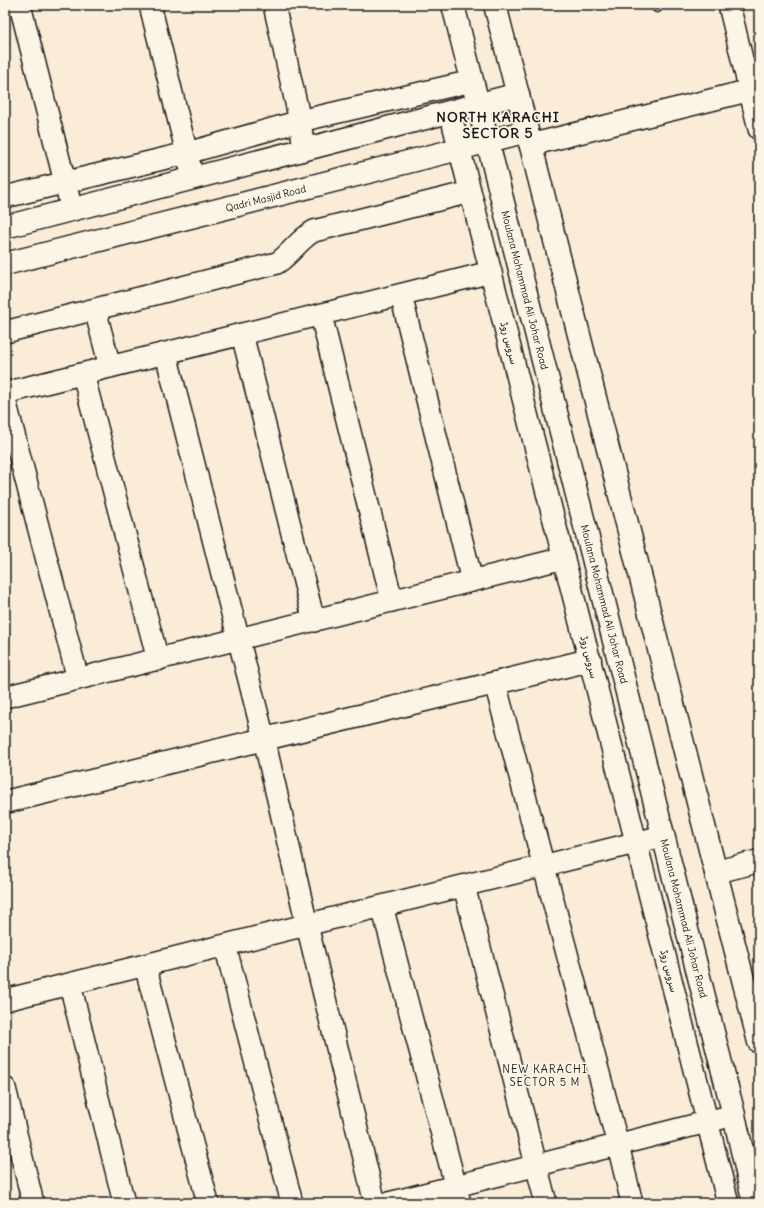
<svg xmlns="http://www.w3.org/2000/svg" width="764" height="1208" font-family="Delius,'Playpen Sans Arabic',sans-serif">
	<rect width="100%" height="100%" fill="#faecd7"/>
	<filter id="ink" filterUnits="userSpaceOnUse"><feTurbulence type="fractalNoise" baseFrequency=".025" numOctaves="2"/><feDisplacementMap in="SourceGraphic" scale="8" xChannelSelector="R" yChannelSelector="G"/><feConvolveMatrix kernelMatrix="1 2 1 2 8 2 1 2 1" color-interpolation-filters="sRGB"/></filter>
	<g filter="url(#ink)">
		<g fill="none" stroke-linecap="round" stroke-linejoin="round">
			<defs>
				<path id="lane" d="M657,5v2"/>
				<path id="street" d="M20,5l52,205
					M150,5l40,161
					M274,5l26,116 4,28
					M729,5l30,124
					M450,112l278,1091
					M530,145l229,-57
					M5,197l182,-44 113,-32 172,-40
					M401,295l71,286
					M95,309l15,58
					M321,315l71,286
					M5,332l272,-69c14,-9 22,-24 37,-32l156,-39
					M242,334l72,287
					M166,354l98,385 43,186 68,278
					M83,374l75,286
					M5,393l486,-121
					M5,400l73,279
					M495,683l123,462 14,58
					M5,697l559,-139
					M464,886l82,317
					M382,906l78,297
					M225,945l67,258
					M145,965l63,238
					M70,984l54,219
					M5,1000l658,-164
					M5,1088l28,115
					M389,1203l345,-88"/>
				<g id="secondary">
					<path id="s1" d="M453,5l281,1110 20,88"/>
					<path d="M495,5l264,1037"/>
					<path d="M5,227l513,-133"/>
					<path id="s2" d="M5,264l454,-115 68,-18"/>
					<path d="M5,802l585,-142"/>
					<path d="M716,872l43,-11"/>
				</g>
			</defs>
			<use href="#lane" stroke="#1c1c1c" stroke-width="13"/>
			<use href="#street" stroke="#1c1c1c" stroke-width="24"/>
			<use href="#secondary" stroke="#1c1c1c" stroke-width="25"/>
			<use href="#lane" stroke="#fcf5e5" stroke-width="10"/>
			<use href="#street" stroke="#fcf5e5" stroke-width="21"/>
			<use href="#secondary" stroke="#fcf5e5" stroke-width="22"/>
		</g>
	</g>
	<g text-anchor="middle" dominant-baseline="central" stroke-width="3.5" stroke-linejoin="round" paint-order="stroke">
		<g font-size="10" fill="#1c1c1c" stroke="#fcf5e5">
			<text stroke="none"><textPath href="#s2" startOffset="269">Qadri Masjid Road</textPath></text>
			<text stroke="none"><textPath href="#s1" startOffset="294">Moulana Mohammad Ali Johar Road</textPath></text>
			<text transform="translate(509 343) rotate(76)">سروس روڈ</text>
			<text stroke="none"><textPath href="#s1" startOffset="618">Moulana Mohammad Ali Johar Road</textPath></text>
			<text transform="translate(589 657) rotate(76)">سروس روڈ</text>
			<text stroke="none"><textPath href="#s1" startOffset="942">Moulana Mohammad Ali Johar Road</textPath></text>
			<text transform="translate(669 971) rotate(76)">سروس روڈ</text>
		</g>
		<g font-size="11" letter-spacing="1" fill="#1c1c1c" stroke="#fcf5e5">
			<text x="545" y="1069">NEW KARACHI<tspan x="545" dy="13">SECTOR 5 M</tspan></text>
		</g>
		<g font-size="14" font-weight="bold" letter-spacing="1" fill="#1c1c1c" stroke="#fcf5e5">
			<text x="498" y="117">NORTH KARACHI<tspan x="498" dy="16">SECTOR 5</tspan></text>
		</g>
	</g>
	<rect width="764" height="1208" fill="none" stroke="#fcf5e5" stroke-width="20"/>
	<rect x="10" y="10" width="744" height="1188" fill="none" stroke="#1c1c1c" stroke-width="1.5" filter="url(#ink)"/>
</svg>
